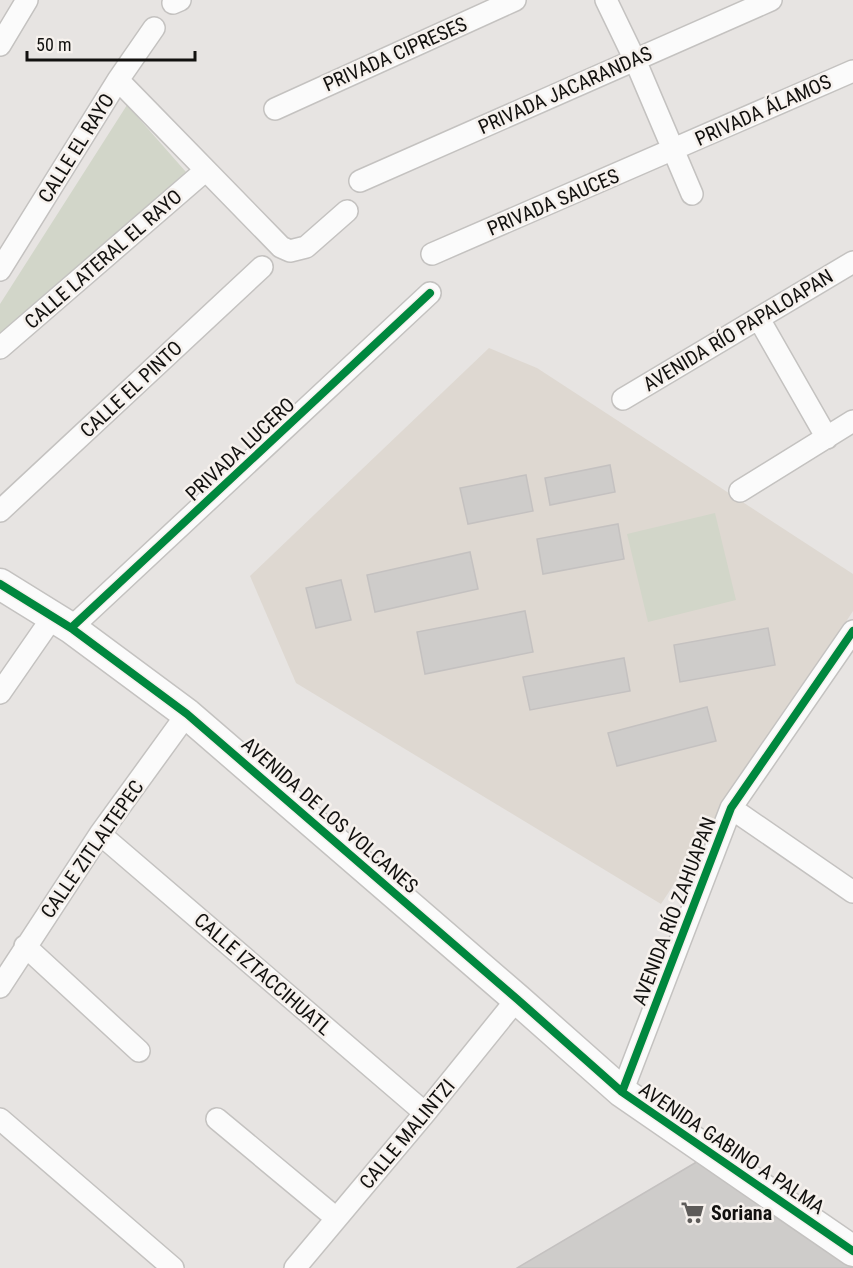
<svg xmlns="http://www.w3.org/2000/svg" width="853" height="1268" font-family="'Roboto Condensed',sans-serif">
	<rect width="100%" height="100%" fill="#e7e4e2"/>
	<path fill="#ded8d1" d="M489,348l48,20 316,206v37l-192,293 -365,-221 -46,-107z"/>
	<path fill="#d2d6c9" d="M127,105l59,67 -186,165v-33z
		M715,513l21,87 -88,22 -21,-88z"/>
	<path fill="#ceccca" stroke="#c4c1c0" stroke-width="1.5" d="M610,465l5,27 -65,13 -5,-27z
		M526,475l7,36 -65,13 -8,-36z
		M618,524l6,35 -81,15 -6,-35z
		M470,552l8,37 -103,23 -8,-37z
		M341,580l10,40 -35,8 -10,-40z
		M525,611l8,41 -108,22 -8,-42z
		M768,628l7,37 -95,17 -6,-37z
		M624,658l6,33 -100,19 -7,-33z
		M707,707l9,34 -99,25 -9,-33z
		M700,1160l153,108h-336z"/>
	<g fill="none" stroke-linecap="round" stroke-linejoin="round">
		<defs>
			<path id="street" d="M606,0l29,60 57,134
				M173,3l7,-3
				M0,45l27,-45
				M118,80l163,167 9,4 16,-4 41,-36
				M275,109l240,-109
				M360,181l411,-181
				M432,254l421,-183
				M0,270l118,-190 36,-52
				M759,319l68,119
				M0,348l206,-178
				M623,399l230,-137
				M740,491l113,-70
				M0,511l262,-244
				M71,628l359,-335
				M0,693l52,-75
				M731,808l122,84
				M100,834l325,279
				M25,946l114,105
				M0,987l100,-153 87,-120
				M622,1092l109,-284 122,-177
				M0,1119l173,149
				M217,1119l119,99
				M295,1268l130,-155 92,-114"/>
			<path id="secondary" d="M0,584l71,44 116,86 330,285 105,93 231,159"/>
		</defs>
		<use href="#street" stroke="#c4c2c0" stroke-width="24"/>
		<use href="#secondary" stroke="#c4c2c0" stroke-width="33"/>
		<use href="#street" stroke="#fbfbfb" stroke-width="21"/>
		<use href="#secondary" stroke="#fbfbfb" stroke-width="30"/>
		<defs>
			<path id="cycleway" d="M0,584l71,44 116,86 330,285 105,93 231,159
				M71,628l359,-335
				M622,1092l109,-284 122,-177"/>
		</defs>
		<use href="#cycleway" stroke="#f6f1ed" stroke-width="11"/>
		<use href="#cycleway" stroke="#00873e" stroke-width="8"/>
	</g>
	<defs>
		<symbol id="supermarket-bare" viewBox="-9 -9 18 18"><path d="M-6-5.5h2.5l.6 2H6L4.5 2H-2.5L-4.4-4H-6ZM-1.5 3.2a1.3 1.3 0 1 0 .1 0ZM3 3.2a1.3 1.3 0 1 0 .1 0Z" fill="#5d5b59" stroke="#f6f1ed" stroke-width="2.5" paint-order="stroke"/></symbol>
	</defs>
	<g fill-rule="evenodd">
		<use href="#supermarket-bare" x="676" y="1196" width="33" height="33"/>
	</g>
	<g text-anchor="middle" dominant-baseline="central" stroke-width="5" stroke-linejoin="round" paint-order="stroke">
		<g font-size="20" fill="#12110f" stroke="#f6f1ed">
			<text transform="translate(395 54) rotate(-24)">PRIVADA CIPRESES</text>
			<text transform="translate(565 90) rotate(-24)">PRIVADA JACARANDAS</text>
			<text transform="translate(763 110) rotate(-24)">PRIVADA ÁLAMOS</text>
			<text transform="translate(76 148) rotate(-58)">CALLE EL RAYO</text>
			<text transform="translate(553 202) rotate(-23)">PRIVADA SAUCES</text>
			<text transform="translate(103 259) rotate(-41)">CALLE LATERAL EL RAYO</text>
			<text transform="translate(738 330) rotate(-31)">AVENIDA RÍO PAPALOAPAN</text>
			<text transform="translate(131 389) rotate(-43)">CALLE EL PINTO</text>
			<text transform="translate(240 449) rotate(-43)">PRIVADA LUCERO</text>
			<text transform="translate(330 815) rotate(41)">AVENIDA DE LOS VOLCANES</text>
			<text transform="translate(92 849) rotate(-55)">CALLE ZITLALTEPEC</text>
			<text transform="translate(674 911) rotate(-69)">AVENIDA RÍO ZAHUAPAN</text>
			<text transform="translate(263 974) rotate(41)">CALLE IZTACCIHUATL</text>
			<text transform="translate(407 1134) rotate(-50)">CALLE MALINTZI</text>
			<text transform="translate(732 1148) rotate(34)">AVENIDA GABINO A PALMA</text>
		</g>
		<g font-size="20" font-weight="bold" fill="#12110f" stroke="#f6f1ed" text-anchor="start">
			<text x="711" y="1213">Soriana</text>
		</g>
	</g>
	<path d="M27 51v9h168v-9" fill="none" stroke="#12110f" stroke-width="3"/>
	<text x="36" y="51" font-size="18" fill="#12110f" stroke="#f6f1ed" stroke-width="4.5" paint-order="stroke">50 m</text>
</svg>
